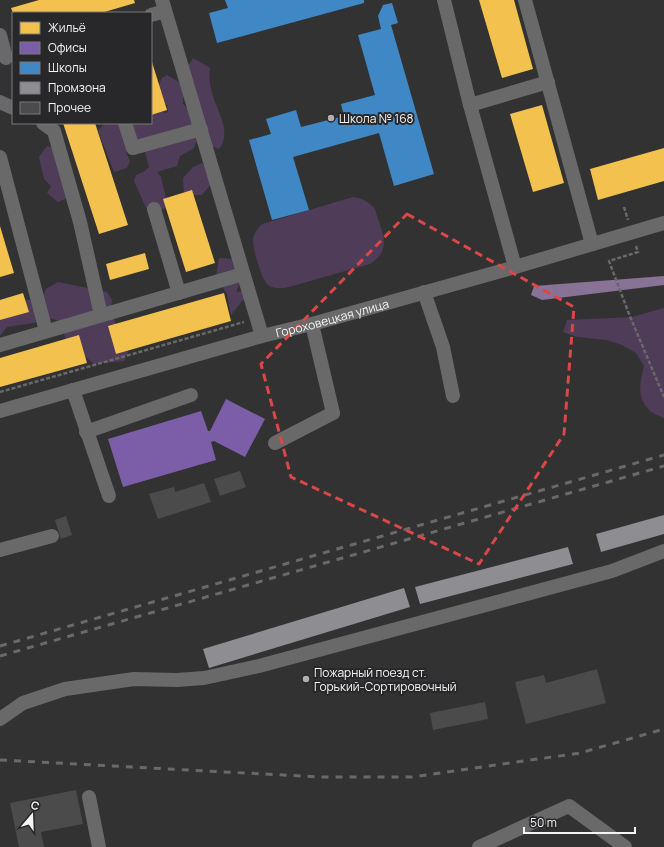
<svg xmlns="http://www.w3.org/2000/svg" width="664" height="847" font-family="Manrope,sans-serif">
	<rect width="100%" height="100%" fill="#323232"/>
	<path fill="#4e3c59" d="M193,58l17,10c-1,9 0,19 3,28 5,17 19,36 6,53l-10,-4 -9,-17 -6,20 -14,8 -3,10 -20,6 4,5 7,30 -9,4 -13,-3 -12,-27 2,-6 9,-4 4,-4 -5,-19 -18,4 4,9 -3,7 -13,4 -16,-41 7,-8h46v-23l14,13 3,-1 -1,-7 -5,-3 -5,-14 5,-10 5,-3 17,10 -1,19 11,11 6,-8 -6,-25 -9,-11z
		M47,146l8,2 13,50 -10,4 -11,-9 4,-7 -7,-7 -5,-22z
		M202,163l9,13v8l-9,11h-18l-1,-17 10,-11z
		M353,197c9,1 16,5 22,12 6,22 19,40 -5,55l-81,23c-8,2 -15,2 -21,-2 -7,-6 -15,-36 -15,-45 1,-7 4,-11 9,-16z
		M219,258l16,1 5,23 -4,10 7,-1 5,6 -6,4 -11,14 -4,-21 -11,-18z
		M58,282l49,10 5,8 -1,10 11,33 6,9 -4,9 -30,3 -28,-24 -6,-19 -15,-4 -11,6 -27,4 -7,9v-28l13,-7 29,-2 4,-10z
		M664,308v110c-4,-2 -11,-4 -14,-7 -14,-13 -10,-29 -6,-45l-8,-13 -14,-8 -15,-5 -30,-3 -14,-5 4,-12 65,-3z"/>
	<path fill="#887296" d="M664,276v9l-122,15 -11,-5 3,-9z"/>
	<path fill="#f2c14e" d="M39,0h95l1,3 -34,10h-88l-2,-5z
		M479,0h35l19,69 -31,9z
		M151,59l16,51 -16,5z
		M542,105l22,78 -31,9 -23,-78z
		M63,123h32l33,102 -29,9z
		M664,148v33l-66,19 -8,-31z
		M192,190l23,73 -29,9 -23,-73z
		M0,226l14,47 -14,4z
		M145,253l4,16 -39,11 -4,-16z
		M23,293l6,19 -29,8v-20z
		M224,293l7,28 -115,33 -8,-28z
		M79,335l8,28 -87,24v-29z"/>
	<path fill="#7b5ea7" d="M226,399l39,20 -20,38 -31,-16 -3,1 5,18 -93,27 -15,-48 93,-28 7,20h2z"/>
	<path fill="#3f88c5" d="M225,0h139v3l-147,40 -8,-30 19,-5z
		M392,3l6,20 -7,2 43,149 -40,12 -15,-53 -86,24 16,53 -37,10 -23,-80 22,-6 -5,-15 30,-9 5,17 43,-11 -3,-12 34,-9 -17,-60 23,-6 -3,-13 5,-11z"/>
	<path fill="#8d8d92" d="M664,515v19l-63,18 -5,-18z
		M568,547l5,17 -153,40 -5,-17z
		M404,588l6,19 -201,61 -6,-19z"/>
	<path fill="#4b4b4b" d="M240,471l6,16 -26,9 -6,-17z
		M204,483l7,19 -53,17 -9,-25 25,-7 1,5z
		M66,516l6,19 -11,4 -6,-19z
		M597,669l9,34 -80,21 -11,-42 29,-7 2,8z
		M485,702l3,17 -55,11 -3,-17z
		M76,790l7,34 -42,8 3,15h-25l-9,-44z"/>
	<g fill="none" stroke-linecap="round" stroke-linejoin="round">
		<path stroke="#6a696a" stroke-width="2.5" stroke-dasharray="4 2" stroke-linecap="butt" d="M624,207l4,13
			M636,246l2,6 -29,9 20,53 35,83
			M0,392l244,-70"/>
		<g stroke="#6a696a" stroke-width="14">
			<path d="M162,0l100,336"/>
			<path d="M444,0l26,105 45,162"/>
			<path d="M525,0l67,244"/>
			<path d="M151,15l14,-4"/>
			<path d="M0,35l6,23"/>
			<path d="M0,102l13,6"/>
			<path d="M470,105l78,-23"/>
			<path d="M43,123l11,8 26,91 21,93"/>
			<path d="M125,123l8,25 68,-19"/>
			<path d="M0,157l46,174"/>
			<path d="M154,209l25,84"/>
			<path d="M424,292l19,55 10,49"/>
			<path d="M0,345l243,-71"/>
			<path d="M73,390l36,106"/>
			<path id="s1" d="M0,411l262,-75 50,-12 203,-57 149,-44"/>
			<path d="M86,432l105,-37"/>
			<path d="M275,443l58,-30 -21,-89"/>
			<path d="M0,550l52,-14"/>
			<path d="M0,719l23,-16 42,-14 69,-10 43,1 27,-2 55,-12 353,-95 52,-20"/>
			<path d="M89,797l10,50"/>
			<path d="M479,847l90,-41 56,41"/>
		</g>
		<path stroke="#696969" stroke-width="3" stroke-dasharray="7 7" stroke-linecap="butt" d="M0,646l664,-191
			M0,656l664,-190
			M0,760l320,17h92l168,-24 84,-24"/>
	</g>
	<path fill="none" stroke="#db4747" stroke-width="3" stroke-dasharray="8 5" stroke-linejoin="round" d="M407,214l167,93 -10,127 -85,130 -188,-87 -30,-113z"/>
	<g fill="#b1b0b1" stroke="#282729" stroke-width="1.5">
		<circle cx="331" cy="118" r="4"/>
		<circle cx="306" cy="679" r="4"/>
	</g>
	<g text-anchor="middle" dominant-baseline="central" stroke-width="4" stroke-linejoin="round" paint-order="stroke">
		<g font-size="12" fill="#f5f4f5" stroke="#282729" text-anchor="start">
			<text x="339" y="118">Школа № 168</text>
			<text x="314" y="672">Пожарный поезд ст.<tspan x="314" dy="14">Горький-Сортировочный</tspan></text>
		</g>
		<g font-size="12" fill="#f5f4f5" stroke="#282729">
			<text stroke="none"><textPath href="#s1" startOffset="345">Гороховецкая улица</textPath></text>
		</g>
	</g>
	<rect x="12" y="12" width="140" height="112" fill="#282729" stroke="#7a797b"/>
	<rect x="20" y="22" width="20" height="12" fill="#f2c14e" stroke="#7a797b"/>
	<text x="48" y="32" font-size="12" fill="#f5f4f5">Жильё</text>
	<rect x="20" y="42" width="20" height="12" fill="#7b5ea7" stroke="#7a797b"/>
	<text x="48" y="52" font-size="12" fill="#f5f4f5">Офисы</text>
	<rect x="20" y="62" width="20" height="12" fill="#3f88c5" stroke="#7a797b"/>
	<text x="48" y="72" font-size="12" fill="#f5f4f5">Школы</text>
	<rect x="20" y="82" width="20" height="12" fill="#8d8d92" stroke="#7a797b"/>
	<text x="48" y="92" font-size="12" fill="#f5f4f5">Промзона</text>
	<rect x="20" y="102" width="20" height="12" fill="#4b4b4b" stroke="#7a797b"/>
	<text x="48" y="112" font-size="12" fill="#f5f4f5">Прочее</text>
	<g transform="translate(32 815) rotate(19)" stroke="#282729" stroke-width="3" paint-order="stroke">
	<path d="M0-3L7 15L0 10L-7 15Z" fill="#f5f4f5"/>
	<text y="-6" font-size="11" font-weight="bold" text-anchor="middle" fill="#f5f4f5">С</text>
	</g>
	<path d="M524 827v6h111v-6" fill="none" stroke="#f5f4f5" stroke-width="2"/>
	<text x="530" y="827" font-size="12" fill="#f5f4f5" stroke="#282729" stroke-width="3" paint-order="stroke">50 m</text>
</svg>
